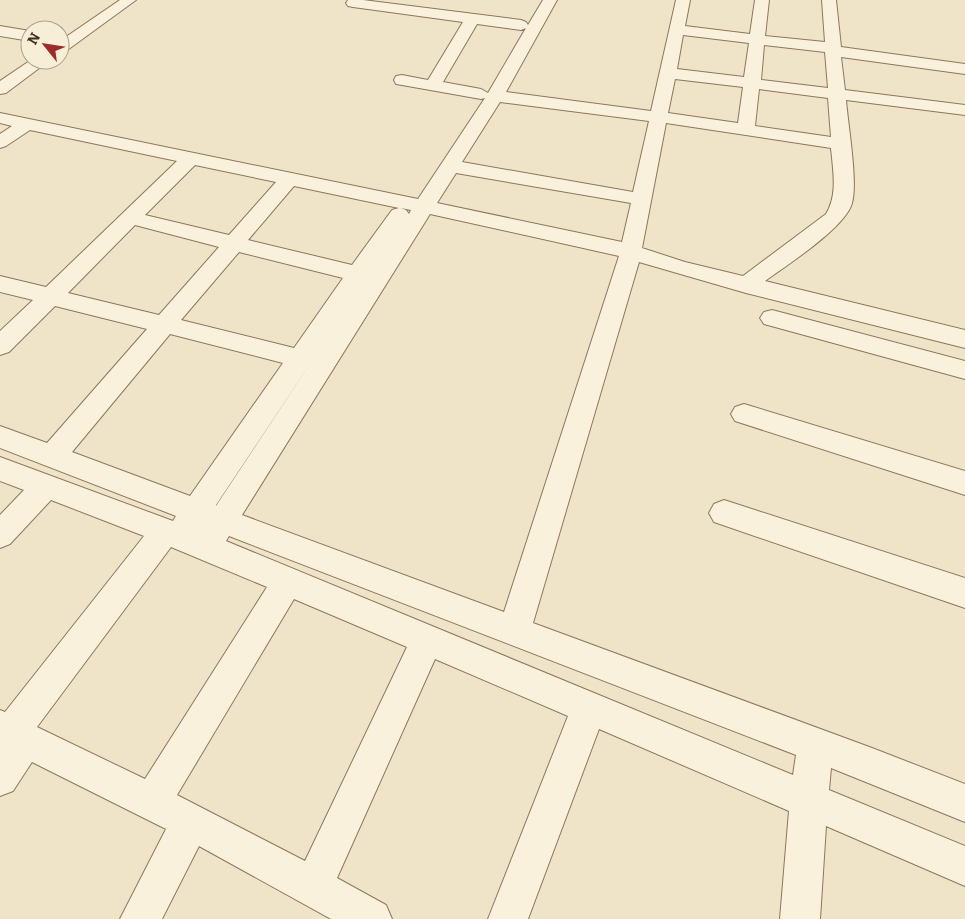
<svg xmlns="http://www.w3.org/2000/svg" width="965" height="919" font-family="Bitter,serif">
	<rect width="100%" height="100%" fill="#f0e4c8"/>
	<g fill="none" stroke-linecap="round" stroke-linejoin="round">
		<defs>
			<path id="minor" d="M120,0h16l-70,51 -6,2v-12z
				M348,0h15l158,20 5,2 2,3 15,-25h14l-51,92 145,19 25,-111h14l-5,26 65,8 5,-34h14l-4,36 60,6 -3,-42h14l5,47 124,17v10l-124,-17 4,33 120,15v10l-119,-15c2,25 12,82 6,103 -6,24 -65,62 -87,78l200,49v18l-219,-55 -107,-31 -106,361 339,125 93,36v38l-134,-54 -2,22 136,56v40l-139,-60 -6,93h-40l9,-108 -190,-82 -71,190h-40l80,-203 -133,-57 -98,219 49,27 6,14h-61l-132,-73 -37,73h-42l46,-90 -134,-67 -19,29 -13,5v-86l5,2 139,-176 -93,-36 -41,44 -10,4v-33l24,-25 -24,-9v-24l173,64 3,-5 -176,-68v-22l47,17 100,-114 -92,-23 -46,46 -9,3v-24l33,-31 -33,-8v-16l46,11 131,-126 -147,-31 -24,16 -6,2v-14l12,-8 -12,-3v-10l418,86 67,-101 -4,1 -79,-14 -6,-1 -2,-4 2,-4 6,-1 26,5 35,-58 -110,-15 -5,-1 -2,-3zM477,24l44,6 5,-2 -38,65 -7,-4 -38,-7zM683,35l66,8 -5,34 -67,-8zM764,45l61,7 3,36 -67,-8zM675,79l68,8 -5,36 -70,-10zM759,89l69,9 3,39 -76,-11zM500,102l149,19 -16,71 -171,-30zM666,123l165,25c2,23 7,46 -5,66l-83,62 -58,-14 -43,-14zM195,165l81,17 -47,53 -84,-20zM456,173l175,30 -9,39 -185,-39zM294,186l105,22 -7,2 -40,55 -104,-25zM401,208l10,2 -2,4 -3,-4zM430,214l189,42 -115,356 -262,-97zM135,225l84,22 -60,68 -91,-22zM239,252l104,26 -49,70 -113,-28zM170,334l113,29 -93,133 -118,-44zM316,355l-100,151v-1zM229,536l567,219 -3,20 -567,-234zM171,547l96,40 -122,192 -108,-52zM294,599l113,48 -102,214 -128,-66z
				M0,26l30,5v10l-30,-5z
				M31,60h19l-44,33 -6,1v-13z
				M772,310l193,51v18l-201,-55 -4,-6 4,-6z
				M744,404l221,67v24l-230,-74 -4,-7 4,-7z
				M724,500l241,78v30l-251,-86 -5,-9 5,-9z"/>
		</defs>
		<use href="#minor" stroke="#8d765c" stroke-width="2"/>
		<use href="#minor" fill="#faf1dc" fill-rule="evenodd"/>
	</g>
	<g transform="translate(45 45) rotate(300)"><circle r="24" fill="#f7eed8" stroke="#ada18e"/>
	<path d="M0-4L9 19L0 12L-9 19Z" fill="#9e2a2b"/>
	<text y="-8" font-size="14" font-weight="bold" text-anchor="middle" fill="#3d2e20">N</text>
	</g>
</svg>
